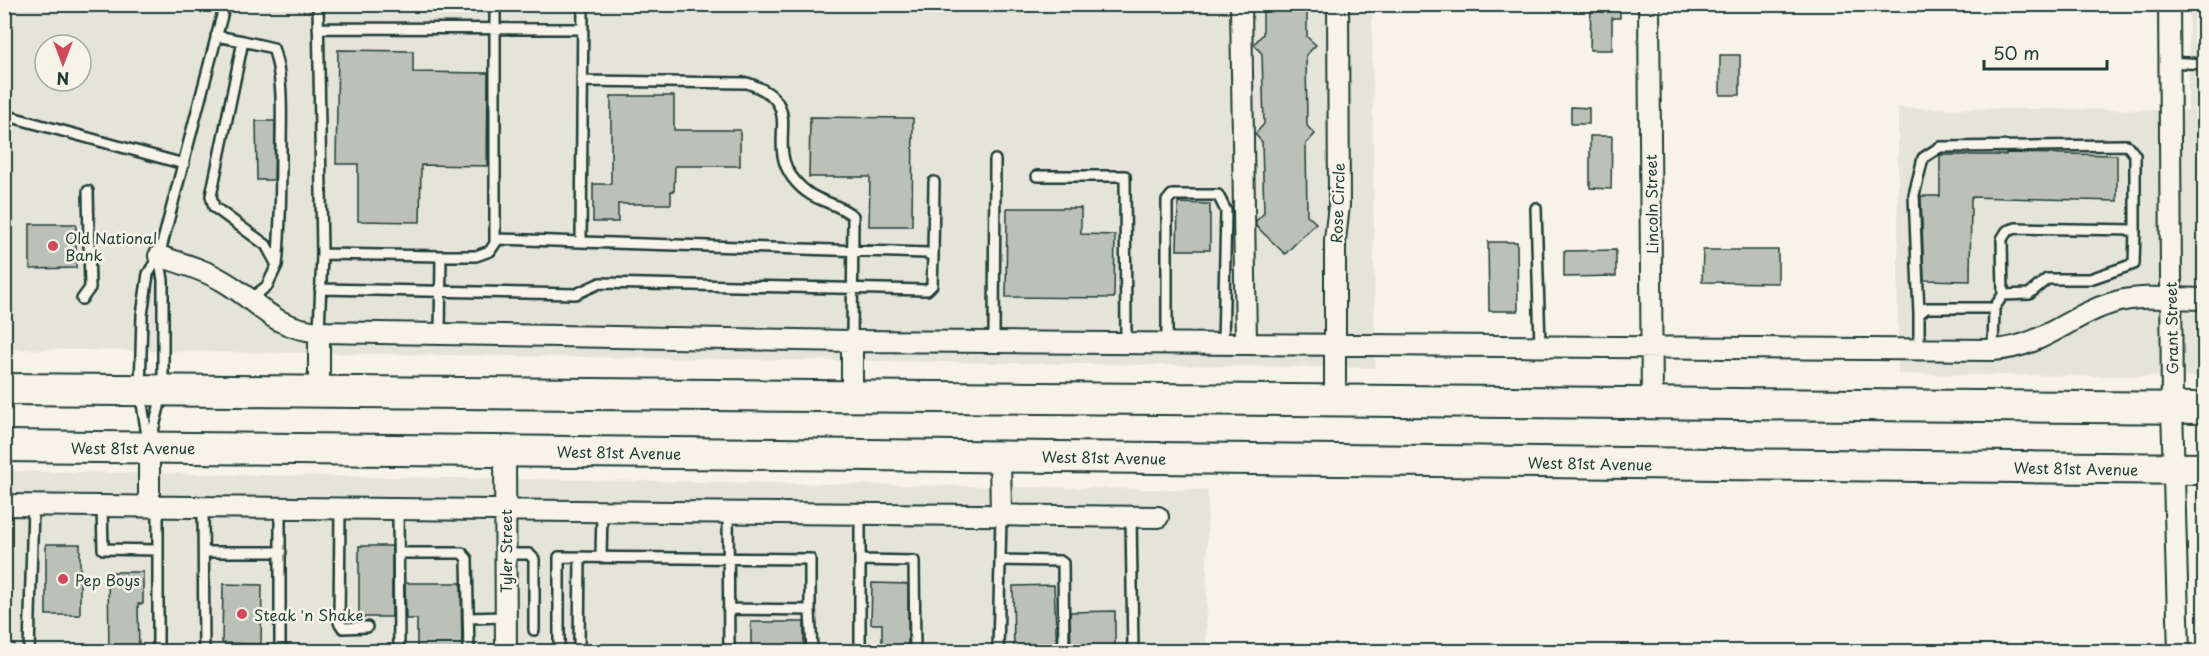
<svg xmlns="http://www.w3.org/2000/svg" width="2209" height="656" font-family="'Playpen Sans',sans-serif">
	<rect width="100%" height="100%" fill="#f7f3e8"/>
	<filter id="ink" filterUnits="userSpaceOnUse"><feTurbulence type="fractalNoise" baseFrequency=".0167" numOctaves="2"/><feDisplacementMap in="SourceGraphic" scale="12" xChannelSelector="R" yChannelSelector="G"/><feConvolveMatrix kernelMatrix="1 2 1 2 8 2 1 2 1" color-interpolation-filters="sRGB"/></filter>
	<g filter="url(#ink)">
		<path fill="#e5e4d9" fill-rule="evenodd" d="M5,5h1367l3,363 -1370,-19zM45,45h36v36h-36z
			M2189,5h15v372l-306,-3v-266l290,2z
			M5,471l1203,19 -2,161 -1201,1z"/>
		<path fill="#bbc1b6" stroke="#1f3d34" stroke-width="1.5" d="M1263,4h44v33l9,8 -10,10 1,71 8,8 -9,10 1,71 9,8 -31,31 -29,-28v-5l8,-8 -2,-71 -7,-8 9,-10 -2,-70 -8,-10 9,-10z
			M1591,4h29v14h-8v32h-22z
			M338,50l75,1v21l75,1 -1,93 -66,-1 -1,57 -62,-1v-57h-22z
			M1720,55h20v40h-20z
			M611,96h63v34h66v36h-65l-1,25h-3v13h-53v18h-25v-38h18z
			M1571,107l18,1v16h-18z
			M810,117l103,1 -1,108h-43l1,-49h-61z
			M256,121h19l-1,59h-17z
			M1590,136h22l-1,53 -21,-1z
			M2006,153l111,2v46l-146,-4 -1,84 -46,-1 -3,-84h19v-41h66z
			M1178,203l32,1v46h-33z
			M1007,208h74v26l34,1 -1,63 -108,-1z
			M30,224h46v44l-46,1z
			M1488,242h29l1,69h-29z
			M1616,250v26l-52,1v-26z
			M1703,250h75v33l-76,-1z
			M46,544h34v71h-34z
			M359,546h33v71h-33z
			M108,572h35v32h-5l1,47h-30z
			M405,583h56l1,68h-45v-32h-11z
			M872,583l36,1v67h-26v-27h-11z
			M223,584l39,1 -1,59 -39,-1z
			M1054,585l3,66h-43l-1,-65z
			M1115,611v40h-44l-1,-39z
			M751,622h53v29h-53z"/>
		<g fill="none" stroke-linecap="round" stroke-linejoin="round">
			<defs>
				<path id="lane" d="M318,4l4,250
					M495,4v239
					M318,28l265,1
					M216,36l27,5 -32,155 3,11 52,38 11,20 -10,21 -18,14
					M243,41l30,7c11,32 8,68 8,101 0,39 0,77 -4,116
					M2169,62l35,2
					M582,81l165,2c62,20 18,57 45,94 21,28 39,21 61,39l-1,125
					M4,115l180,49
					M1037,176h88l1,167
					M1536,208l4,138
					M441,256h35l14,-5 8,-12 83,3 2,-238
					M933,257l1,-75
					M320,289l256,5 24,-11 327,7 5,-5 1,-28 -6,-4 -346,-11
					M82,299l8,-11 -2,-97
					M1919,314l-5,-119 9,-37 17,-11 187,-2 8,10v75
					M319,332l3,-78 119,2 -1,78
					M994,341l1,-181
					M1167,343v-142l5,-6h46l8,16 -3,133
					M1919,349v-35l7,-6h68
					M1993,350l1,-42 9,-13 -1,-56 5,-8 9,-3 119,2 -1,34 -44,15h-43l-18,15 -26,1
					M148,442l-8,-51 2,-76 6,-41 11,-18 66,-252
					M150,443l13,-52v-111l-4,-24
					M102,506l1,43 55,1
					M203,507l1,145
					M340,508l-1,114 4,6 24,-1
					M398,509l1,143
					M728,512l1,140
					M860,513v139
					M1131,516l2,136
					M204,552h77
					M399,553h63l5,6 2,93
					M505,554h24l5,5v71
					M601,557l1,-46
					M860,560l54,1 1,91
					M1000,560l60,1 3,2 1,89
					M728,609l82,1 2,42
					M469,618l36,-1
					M579,643l1,-86
					M29,652l4,-147
					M158,652v-146
					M280,652v-145
					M559,652v-95l251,2v51
					M998,652l3,-137"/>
				<path id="street" d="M1241,4l5,340
					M1649,4l3,400
					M2169,4l3,404 7,244
					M159,256c21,7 44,13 64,25 40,23 45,45 96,51l533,9 1141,9c51,-3 75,-34 119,-47 29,-9 63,-4 92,-4
					M319,392v-60
					M852,397v-56
					M1335,401v-161l4,-35 -1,-201
					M505,451l1,201
					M1000,456l1,59
					M4,505l1154,12
					M149,506v-59"/>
				<path id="primary" d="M4,389l2200,19
					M4,446l2200,23"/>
			</defs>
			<use href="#lane" stroke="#1f3d34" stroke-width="14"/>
			<use href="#street" stroke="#1f3d34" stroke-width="24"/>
			<use href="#primary" stroke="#1f3d34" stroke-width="34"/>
			<use href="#lane" stroke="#f7f3e8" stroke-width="9"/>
			<use href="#street" stroke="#f7f3e8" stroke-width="20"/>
			<use href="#primary" stroke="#f7f3e8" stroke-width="30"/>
		</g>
	</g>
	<g fill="#d1495b" stroke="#f7f3e8" stroke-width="2">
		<circle cx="53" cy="246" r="6"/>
		<circle cx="63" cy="579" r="6"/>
		<circle cx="242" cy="614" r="6"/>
	</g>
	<g text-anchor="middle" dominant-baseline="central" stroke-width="5" stroke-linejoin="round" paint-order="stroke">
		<g font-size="15" fill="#1f3d34" stroke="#f7f3e8">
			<text transform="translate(1337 203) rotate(-88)">Rose Circle</text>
			<text transform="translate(1651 204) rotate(-91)">Lincoln Street</text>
			<text transform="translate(2171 328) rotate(-91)">Grant Street</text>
			<text x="133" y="447">West 81st Avenue</text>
			<text transform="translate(619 452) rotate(1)">West 81st Avenue</text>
			<text transform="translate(1104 457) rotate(1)">West 81st Avenue</text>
			<text transform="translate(1590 463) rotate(1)">West 81st Avenue</text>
			<text transform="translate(2076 468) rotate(1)">West 81st Avenue</text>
			<text transform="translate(505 551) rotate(-90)">Tyler Street</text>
		</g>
		<g font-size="15" fill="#1f3d34" stroke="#f7f3e8" text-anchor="start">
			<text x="65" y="237">Old National<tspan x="65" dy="17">Bank</tspan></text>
			<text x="75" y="579">Pep Boys</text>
			<text x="254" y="614">Steak 'n Shake</text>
		</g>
	</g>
	<rect width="2209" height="656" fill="none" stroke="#f7f3e8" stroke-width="24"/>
	<rect x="12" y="12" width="2185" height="632" fill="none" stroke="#1f3d34" stroke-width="2" filter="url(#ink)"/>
	<g transform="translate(63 63) rotate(180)"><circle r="28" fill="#f7f3e8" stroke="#a1aaa0" stroke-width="1.5"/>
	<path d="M0-4.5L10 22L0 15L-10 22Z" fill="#d1495b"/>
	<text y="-9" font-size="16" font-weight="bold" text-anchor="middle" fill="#1f3d34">N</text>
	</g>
	<path d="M1984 60v9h123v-9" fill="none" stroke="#1f3d34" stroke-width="3"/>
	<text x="1993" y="60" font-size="18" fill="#1f3d34" stroke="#f7f3e8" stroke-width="4.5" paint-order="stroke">50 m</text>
</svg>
